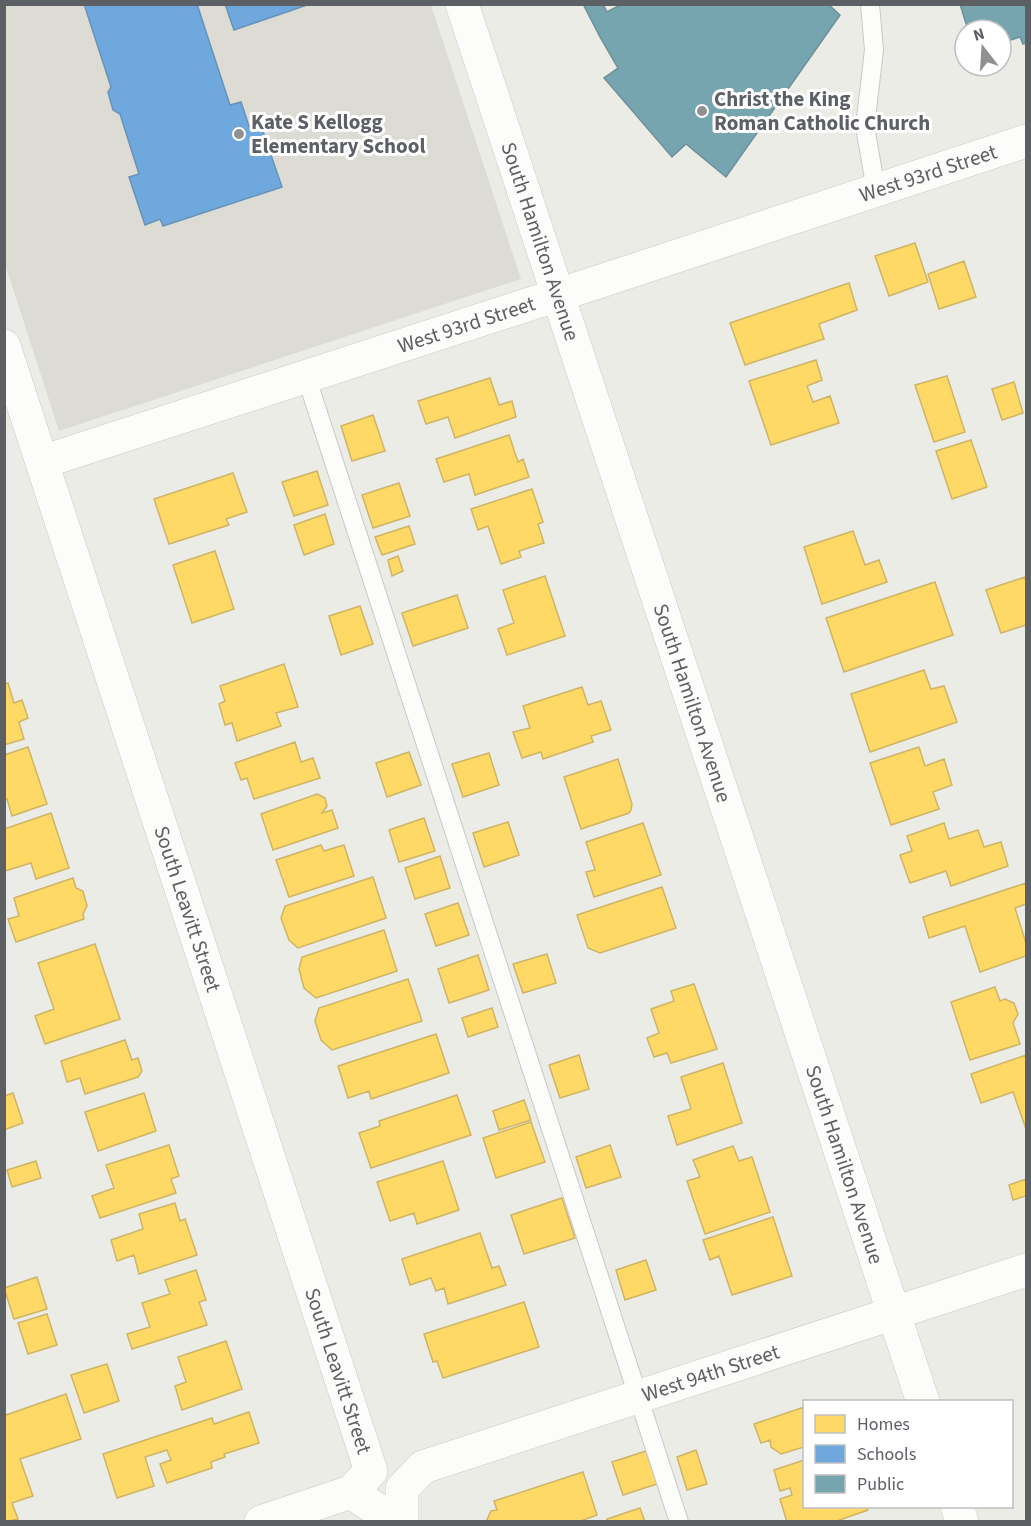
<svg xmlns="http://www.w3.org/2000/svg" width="1031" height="1526" font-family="'Source Sans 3',sans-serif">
	<rect width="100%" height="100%" fill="#ecece7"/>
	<path fill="#dcdcd5" d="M4,5h427l90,274 -462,152 -54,-167z"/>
	<path fill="#ffd966" stroke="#ceb465" stroke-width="1.5" d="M915,243l13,39 -39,14 -14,-40z
		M964,261l12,36 -37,12 -11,-35z
		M849,283l8,27 -38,14 5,15 -79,26 -15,-42z
		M816,360l6,20 -15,6 6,16 17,-6 9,27 -68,22 -22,-64z
		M947,376l18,56 -31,10 -19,-57z
		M490,378l9,27 13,-4 4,16 -61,21 -7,-21 -22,7 -8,-23z
		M1014,382l9,31 -21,7 -10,-31z
		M373,415l12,36 -33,10 -11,-35z
		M509,435l9,27 5,-3 6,18 -54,18 -6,-21 -25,8 -8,-23z
		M971,440l16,47 -35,12 -16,-48z
		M317,471l11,34 -34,11 -12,-34z
		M233,473l14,39 -21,7 3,6 -60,19 -15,-45z
		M399,483l11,33 -37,12 -11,-33z
		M532,489l11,33 -5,2 6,19 -25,8 2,6 -20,7 -13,-38 -10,4 -7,-21z
		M325,514l9,30 -30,11 -10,-30z
		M409,526l6,18 -33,11 -7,-18z
		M853,531l12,34 14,-5 8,22 -65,22 -18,-57z
		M215,551l19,58 -42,14 -19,-58z
		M398,556l5,15 -11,5 -4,-16z
		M545,576l20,60 -58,19 -9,-26 16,-6 -11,-33z
		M1025,577l1,5v43l-25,8 -15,-43z
		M935,582l18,53 -109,37 -18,-54z
		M457,595l11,33 -55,18 -11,-33z
		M360,606l13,38 -32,11 -12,-39z
		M284,664l14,43 -22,6 5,13 -44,15 -5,-18 -7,2 -6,-21 6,-3 -5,-15z
		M924,670l7,19 13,-3 13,36 -87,30 -19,-58z
		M8,683l6,20 8,-3 6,18 -9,4 5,17 -20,6v-61z
		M582,687l6,18 13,-4 10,29 -20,6 2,6 -50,17 -2,-7 -19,6 -9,-26 17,-4 -7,-22z
		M295,742l6,20 12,-4 7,20 -66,21 -7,-21 -6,2 -6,-17z
		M28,747l19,57 -35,12 -5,-17 -3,1v-45z
		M919,747l6,19 19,-7 8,26 -19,7 6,17 -48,16 -21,-62z
		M409,752l12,33 -34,12 -11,-34z
		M489,753l10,32 -36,12 -11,-33z
		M618,759l14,45 -1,6 -2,3 -48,16 -17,-52z
		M317,794l8,4 2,8 -5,7 10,-3 6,18 -65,22 -12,-36z
		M51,813l18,55 -33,11 -5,-16 -26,8 -1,-42z
		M424,818l11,33 -36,11 -10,-32z
		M508,822l11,33 -35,12 -11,-34z
		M643,823l18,52 -67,22 -8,-25 9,-2 -9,-28z
		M944,823l5,16 29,-9 6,17 17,-5 7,24 -57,20 -5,-15 -36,12 -10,-28 12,-4 -5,-15z
		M321,845l3,6 20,-6 10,31 -65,21 -13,-37z
		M440,856l10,32 -35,11 -10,-31z
		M373,877l13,41 -88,30 -9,-8 -8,-22 4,-12z
		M73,878l3,10 7,3 4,15 -4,8 1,5 -68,23 -8,-23 11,-3 -5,-18z
		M1026,883v21l-11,4 11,35v13l-46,16 -15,-46 -36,12 -6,-21z
		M662,887l14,41 -76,25 -12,-5 -11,-33z
		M458,903l11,32 -33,11 -11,-32z
		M384,930l13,41 -81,27 -12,-10 -5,-19 3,-12z
		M95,944l25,75 -75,25 -10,-28 19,-7 -16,-46z
		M547,954l9,29 -33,10 -10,-29z
		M478,955l11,35 -40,13 -11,-34z
		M408,979l14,42 -90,29 -11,-10 -6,-19 4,-13z
		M694,984l23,65 -46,14 -4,-10 -13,4 -7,-19 12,-5 -8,-24 23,-8 -3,-10z
		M995,987l5,14 5,-2 9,4 4,11 -5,9 7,21 -50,16 -19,-58z
		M492,1008l6,19 -30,10 -6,-19z
		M436,1034l13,39 -78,26 -2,-8 -21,7 -10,-32z
		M125,1040l7,20 6,-2 4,13 -4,6 -53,17 -5,-16 -13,4 -6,-21z
		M579,1055l10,34 -29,9 -11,-33z
		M1026,1055v74l-13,-37 -32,11 -10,-29z
		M723,1063l19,60 -65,22 -9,-29 23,-7 -10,-32z
		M13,1093l10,30 -19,7v-34z
		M144,1093l12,38 -58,20 -13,-39z
		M457,1095l14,40 -100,33 -12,-35 21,-7 -1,-5z
		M524,1100l7,20 -32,10 -6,-19z
		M531,1122l14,40 -49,16 -13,-40z
		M169,1145l10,31 -8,3 5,14 -76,25 -8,-22 22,-8 -8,-23z
		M610,1145l11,32 -35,11 -10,-31z
		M733,1146l6,15 13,-4 18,55 -65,22 -18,-53 13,-4 -7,-17z
		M36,1161l5,17 -29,9 -5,-17z
		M443,1161l16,49 -42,14 -3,-11 -24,8 -13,-39z
		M1026,1179v17l-13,4 -4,-15z
		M562,1198l13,40 -51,16 -13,-39z
		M175,1203l5,18 5,-2 12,36 -58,19 -5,-19 -17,6 -6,-21 32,-11 -4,-15z
		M773,1217l19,59 -60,19 -13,-39 -9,4 -7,-20z
		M480,1233l12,35 7,-2 7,19 -58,19 -4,-16 -8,3 -5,-13 -21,7 -8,-26z
		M646,1260l10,30 -31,10 -9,-30z
		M196,1270l10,30 -7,2 8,23 -75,24 -5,-15 23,-7 -8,-24 28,-9 -5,-14z
		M37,1277l10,32 -33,10 -10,-31z
		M524,1302l15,45 -96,31 -6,-17 -4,1 -9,-28z
		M47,1314l10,31 -29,9 -10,-31z
		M226,1341l16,48 -60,21 -7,-24 11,-4 -8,-25z
		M107,1364l12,37 -35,12 -13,-38z
		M66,1394l15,45 -61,20 13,37 -21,7 6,16 -14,3v-111l2,4z
		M804,1407v40l-23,7 -10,-7 -1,-7 -9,3 -7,-19z
		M249,1412l10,31 -35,11 1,3 -14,5 1,6 -45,15 -7,-19 11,-4 -4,-10 -22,7 9,29 -37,12 -14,-44 109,-36 2,6z
		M696,1450l11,34 -20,6 -10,-33z
		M646,1451l11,33 -34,11 -11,-33z
		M804,1460v46h62l2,4 -34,12h-47l-7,-23 12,-4 -2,-7 -10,3 -6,-21z
		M583,1472l14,43 -19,7h-92l5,-11 6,-1 -3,-9z
		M640,1508l5,14h-37l-1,-3z"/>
	<path fill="#6fa8dc" stroke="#6992b8" stroke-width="1.5" d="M84,4h113l33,101 11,-3 8,24 11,-3 22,64 -119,39 -3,-7 -15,6 -16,-48 10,-3 -19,-60 -7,-4 -5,-18 3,-5z
		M225,4h85l-76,26z"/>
	<path fill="#76a5af" stroke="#6e9098" stroke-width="1.5" d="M583,4h20l4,8 15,-8h206l12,11 -114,162 -40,-33 -14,13 -68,-79 14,-10 -18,-31z
		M960,4h66v39l-3,1 -3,-7 -19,6v-13h-33z"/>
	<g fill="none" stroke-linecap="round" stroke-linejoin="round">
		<defs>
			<path id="lane" d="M870,4l4,46 -9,77 11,63
				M306,376l373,1146"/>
			<g id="street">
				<path id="s1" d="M462,4l461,1398"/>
				<path id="s2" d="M4,346l367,1125 -20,21 -90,30"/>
				<path id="s3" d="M42,462l559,-181 425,-140"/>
				<path d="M351,1492l45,30"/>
				<path d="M957,1506l5,16"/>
				<path id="s4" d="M402,1522v-33l21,-22 603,-197"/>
			</g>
		</defs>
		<use href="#lane" stroke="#c8c8c8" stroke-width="20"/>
		<use href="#street" stroke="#c8c8c8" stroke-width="34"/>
		<use href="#lane" stroke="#fcfcfb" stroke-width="18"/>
		<use href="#street" stroke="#fcfcfb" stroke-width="33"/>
	</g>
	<g fill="#8e9092" stroke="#fff" stroke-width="2">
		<circle cx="702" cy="111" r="6"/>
		<circle cx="239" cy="134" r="6"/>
	</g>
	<g text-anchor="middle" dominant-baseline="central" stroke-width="6" stroke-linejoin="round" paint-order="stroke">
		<g font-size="21" font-weight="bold" fill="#5c5f64" stroke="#fff" text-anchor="start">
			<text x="714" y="99">Christ the King<tspan x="714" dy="24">Roman Catholic Church</tspan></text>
			<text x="251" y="122">Kate S Kellogg<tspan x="251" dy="24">Elementary School</tspan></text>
		</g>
		<g font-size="21" fill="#5c5f64" stroke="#fff">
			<text stroke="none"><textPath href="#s3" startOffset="932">West 93rd Street</textPath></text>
			<text stroke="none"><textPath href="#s1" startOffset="250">South Hamilton Avenue</textPath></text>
			<text stroke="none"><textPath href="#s3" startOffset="446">West 93rd Street</textPath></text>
			<text stroke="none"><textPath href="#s1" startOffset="736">South Hamilton Avenue</textPath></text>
			<text stroke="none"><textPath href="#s2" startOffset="592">South Leavitt Street</textPath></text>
			<text stroke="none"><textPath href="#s1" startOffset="1222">South Hamilton Avenue</textPath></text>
			<text stroke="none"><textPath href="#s2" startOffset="1078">South Leavitt Street</textPath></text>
			<text stroke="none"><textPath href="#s4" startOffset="366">West 94th Street</textPath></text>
		</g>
	</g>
	<rect width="1031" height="1526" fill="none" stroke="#5c5f64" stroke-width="12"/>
	<rect x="803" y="1400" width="210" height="108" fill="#ffffff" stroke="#bebfc1" stroke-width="1.5"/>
	<rect x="815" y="1415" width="30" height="18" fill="#ffd966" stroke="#bebfc1" stroke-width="1.5"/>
	<text x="857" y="1430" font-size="18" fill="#5c5f64">Homes</text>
	<rect x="815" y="1445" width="30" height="18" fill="#6fa8dc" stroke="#bebfc1" stroke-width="1.5"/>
	<text x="857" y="1460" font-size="18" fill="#5c5f64">Schools</text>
	<rect x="815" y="1475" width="30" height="18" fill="#76a5af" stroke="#bebfc1" stroke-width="1.5"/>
	<text x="857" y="1490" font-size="18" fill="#5c5f64">Public</text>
	<g transform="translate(983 48) rotate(343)"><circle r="28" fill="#ffffff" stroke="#bebfc1" stroke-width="1.5"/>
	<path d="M0-4.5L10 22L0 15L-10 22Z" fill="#8e9092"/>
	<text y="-9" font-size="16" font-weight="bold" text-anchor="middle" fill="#5c5f64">N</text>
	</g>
</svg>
